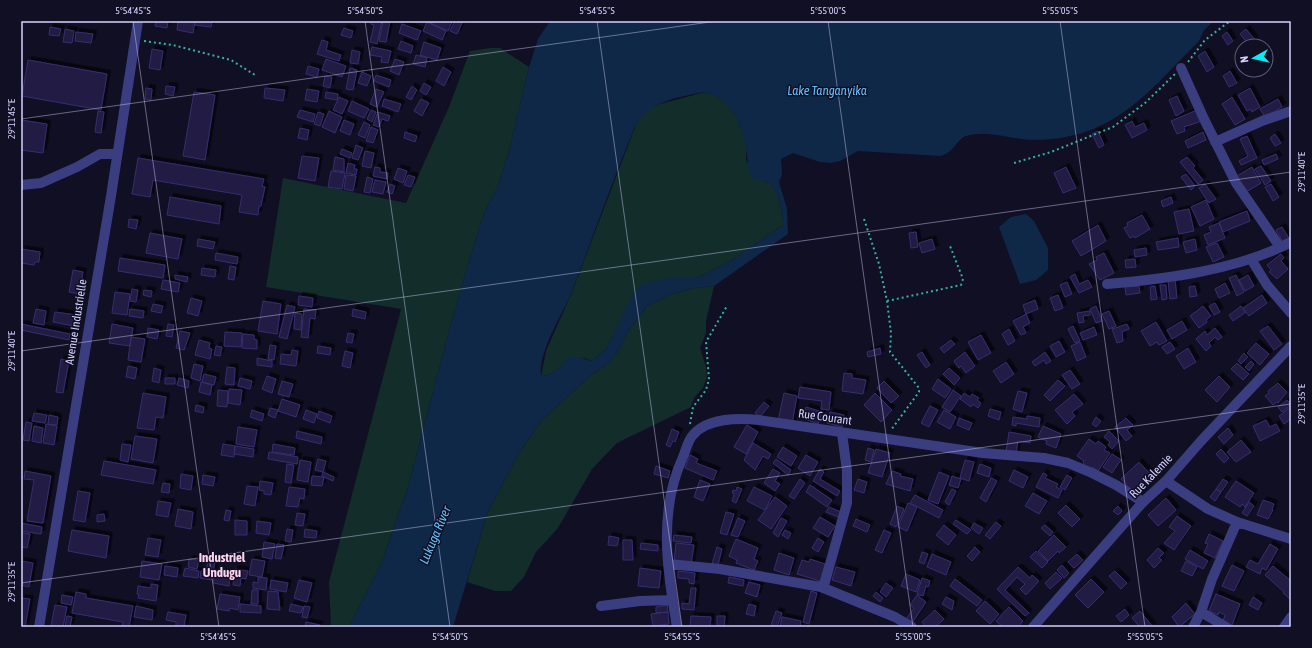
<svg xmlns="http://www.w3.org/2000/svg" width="1312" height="648" font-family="'Asap Condensed',sans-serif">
	<defs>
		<filter id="shadow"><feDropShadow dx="3.5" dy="-3.5" stdDeviation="0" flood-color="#0009"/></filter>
	</defs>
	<rect width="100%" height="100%" fill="#110f23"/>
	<path fill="#122d2a" d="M490,48h10l29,19 -20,84 -11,35 -14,27 -16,51 -19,67 -41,156 -27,77 -32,63h-18l-2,-45 72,-273 -135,-22 17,-109 123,25 43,-96 21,-56z
		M705,92c27,8 36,28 41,55 1,5 -1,11 1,15 3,5 11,16 16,19 3,2 6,1 9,3 6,6 12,33 11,41l-54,37 -30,15 -9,1 -64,32 -20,39 -14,12 -8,-3 -19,4c-6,7 -14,14 -24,14l5,-25 26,-59 65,-170 11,-13 12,-5z
		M714,286l-8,35v12l-6,15 6,19 1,10 -4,11 -9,10 -3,9 -74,36 -25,26 -34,59 -22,24 -12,25 -13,14h-16l-28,-9 20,-68 32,-61 23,-33 49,-45 19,-13 8,-11 10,-20 19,-25 22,-11 25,-7z"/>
	<path fill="#0f2847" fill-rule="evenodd" d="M550,21h664l-10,9 -5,11c-51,51 -84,98 -164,99 -22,0 -47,-11 -69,-4 -10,4 -11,16 -26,20l-82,-5 -18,10 -9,2 -11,-1 -27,-9 -12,6 1,16 -3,7 8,27 1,25 -74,52 -20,2 -25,7 -22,11 -19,25 -10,20 -8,11 -19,13 -49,45 -23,33 -32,61 -34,113h-104l32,-63 27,-77 41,-156 19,-67 16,-51 14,-27 11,-35 20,-84 9,-28zM704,92c28,8 37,29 42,56 2,11 1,19 6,30 6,2 14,3 18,6 8,4 14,33 13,41l-54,37 -30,15 -31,1 -25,6 -7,5 -5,9 -25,51 -14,12 -18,-5 -5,1c-8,9 -15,19 -28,19 -3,-25 22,-62 31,-85 22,-56 41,-113 65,-169 20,-23 39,-24 67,-30z
		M1026,214l8,7 14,27v22l-12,10 -16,4 -21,-57 12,-10z"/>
	<path fill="#211b44" stroke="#362e6f" filter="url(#shadow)" d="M156,21h12l-1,7 -12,-2z
		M195,21h17l-1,6 -17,-2z
		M195,21l-2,12 -16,-3 1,-9z
		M371,21h11l-5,23 -7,-2 4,-17 -3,-1z
		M383,21h7l-4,21 -7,-1z
		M426,21h15l4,2 2,-2 5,1 -4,9z
		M455,21h8l-6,13 -7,-3z
		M427,22l19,9 -4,9 -19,-9z
		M402,24l19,7 -4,9 -18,-7z
		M50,27l11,2 -2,7 -10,-1z
		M344,28l9,3 -2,7 -10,-3z
		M65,29l9,2 -2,12 -9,-1z
		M1246,29l9,11 -6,5 -9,-11z
		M76,32l17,2 -2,9 -16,-2z
		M1227,32l6,9 -5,4 -6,-9z
		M322,40l6,2 -2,8 15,5 -2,6 -22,-7z
		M401,41l12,5 -2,7 -13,-4z
		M424,42l17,6 -4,12 -17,-5z
		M372,47l19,4 -3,12 -7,-1 1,-5 -12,-2z
		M152,49l11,2 -3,19 -11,-2z
		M352,50l8,2 -2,12 -8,-1z
		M1205,51l9,16 -7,5 -9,-16z
		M416,55l11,3 -2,9 -12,-3z
		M326,59l20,7 -4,11 -20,-7z
		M395,59l9,3 -5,13 -9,-4z
		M28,60l79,14 -6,36 -79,-14z
		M308,66l11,3 -2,8 -11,-3z
		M443,67l8,5 -7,14 -8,-5z
		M350,68l7,2 -4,20 -7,-1z
		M1230,71l7,12 -8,4 -6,-11z
		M362,72l9,4 -4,10 -9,-3z
		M376,75l15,5 -2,7 -15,-6z
		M325,76l7,1 -2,11 -7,-2z
		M424,83l7,4 -5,8 -6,-4z
		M166,86l9,1 -2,9 -8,-2z
		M412,86l5,4 -6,10 -5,-3z
		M146,88l6,1 -1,11 -6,-1z
		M265,88l20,2 -2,11 -19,-3z
		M1250,88l10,19 -8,5 -1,-3 -4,2 -9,-16z
		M307,89l12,2 -2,11 -12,-2z
		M376,89l8,3 -7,15 -7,-3z
		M194,92l21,3 -10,65 -22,-4z
		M326,92l12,2 -1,6 -12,-2z
		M1177,96l7,15 -8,5 -7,-16z
		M339,97l9,4 -6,13 -9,-4z
		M1232,97l13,22 -10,6 -13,-21z
		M384,99l17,5 -3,8 -16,-6z
		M421,99l8,4 -7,13 -8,-5z
		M1278,99l4,8 -17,10 -5,-8z
		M352,101l17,8 -5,9 -16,-7z
		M300,110l15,4 -2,8 -16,-5z
		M371,110l5,2 -4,10 -5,-3z
		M1197,110l5,11 -18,6 1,4 -8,3 -6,-13z
		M98,111l6,1 -3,21 -6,-1z
		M329,111l13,6 -7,16 -13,-6z
		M318,112l6,2 -4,12 -6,-2z
		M378,112l12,4 -2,5 -6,-2 -3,8 -6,-2z
		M21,120l26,4 -4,29 -22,-3z
		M344,120l10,4 -4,11 -10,-4z
		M1132,121l3,6 9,-4 3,7 -15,8 -7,-13z
		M364,122l6,3 -5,13 -7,-3z
		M371,127l7,3 -5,13 -7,-2z
		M300,128l9,2 -2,10 -9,-2z
		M1098,131l6,14 -5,3 -7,-14z
		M405,132l12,4 -2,6 -11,-4z
		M1203,132l3,8 -18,8 -3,-7z
		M1275,134l6,9 -6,3 -5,-8z
		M1247,136l10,22 -16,7 -2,-4 9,-5 -8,-17z
		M356,145l7,3 -5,12 -6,-2z
		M342,149l10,4 -2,5 -10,-4z
		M365,151l9,2 -3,15 -9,-2z
		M1276,154l2,5 -14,6 -2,-5z
		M302,156l17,2 -4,23 -17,-3z
		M335,157l9,2v13l-11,-2z
		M1187,157l8,9 -2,2 10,12 -5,4 -18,-22z
		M138,158l126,21 -2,7 3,1 -4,19h-2l-1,9 -19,-3 3,-17 -89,-15 -3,17 -18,-3z
		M348,163l7,2 -1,4h3l-1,6 -10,-2z
		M1261,166l10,15 -6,4 -10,-16z
		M375,167l5,1v4l8,1 -1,6 -14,-3z
		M1066,167l10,21 -13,5 -9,-20z
		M1252,167l9,16 -15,9 -9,-16z
		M398,168l9,3 -4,12 -9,-4z
		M331,171l14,2 -3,16 -14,-2z
		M1186,174l9,12 -4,4 -10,-13z
		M346,175l10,1 -3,15 -9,-2z
		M408,175l7,2 -4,10 -7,-2z
		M367,177l6,2 -3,14 -6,-1z
		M375,180l11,2 -3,12 -11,-2z
		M390,184l5,2 -3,8 -5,-2z
		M1205,184l11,15 -7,4 -10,-15z
		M1271,184l8,13 -6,4 -8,-14z
		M170,197l51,9 -2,18 -52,-9z
		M1171,197l2,6 -10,4 -2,-6z
		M1206,200l8,19 -14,7 -9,-19z
		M1189,209l5,22 -15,3 -5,-22z
		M1247,211l3,10 -27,11 -4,-10z
		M1142,215l8,14 -15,9 -1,-2 -4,2 -6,-10 4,-2 -1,-3z
		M129,219l9,1 -2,9 -8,-2z
		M1219,223l6,15 -17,7 -4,-10 7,-3 -2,-5z
		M1098,225l8,16 -25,15 -9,-15z
		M1282,227l8,13 -6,4 -8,-14z
		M916,232l2,15 -7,1 -2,-15z
		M150,233l32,6 -4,20 -32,-6z
		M1178,238l1,9 -21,3 -2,-8z
		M198,239l17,3 -2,7 -16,-3z
		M932,239l3,10 -13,4 -3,-10z
		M1195,239l2,11 -11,3 -3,-11z
		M1217,243l7,14 -11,5 -7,-15z
		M1146,248l1,7 -12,2 -1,-7z
		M21,249l19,3 -1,10h-4l-1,3 -13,-2z
		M216,253l22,4 -1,7 -22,-4z
		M1104,253l10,20 -14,7 -11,-16 8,-4 -1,-3z
		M1281,254l3,4 -3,3 7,8 -11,10 -8,-7 2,-2 -4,-5z
		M120,258l45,7 -2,13 -45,-7z
		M1135,259l1,8 -10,1 -1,-8z
		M230,266l6,1 -2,13 -6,-1z
		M202,268l14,2 -1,7 -14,-2z
		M73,270l10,2 -4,22 -10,-2z
		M1075,274l4,10 9,-4 4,7 -13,6 -9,-16z
		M175,275l13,2 -1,5 -12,-3z
		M1236,275l8,17 -7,4 -8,-18z
		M1248,275l6,11 -9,5 -6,-11z
		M1175,279l2,19 -7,1 -2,-19z
		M163,280l17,3 -2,9 -17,-3z
		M1067,282l5,12 -7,3 -5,-12z
		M1225,283l5,10 -11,5 -4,-9z
		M1160,285h6l1,14 -5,1z
		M1139,286l1,7 -14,2 -1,-8z
		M1155,286l2,13 -6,1 -1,-13z
		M1195,286l2,10 -7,1 -1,-10z
		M132,289l6,1 -2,12 -6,-1z
		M144,290l8,1 -1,6 -8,-2z
		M115,292l15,2 -3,21 -15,-2z
		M1058,295l5,13 -8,3 -5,-13z
		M1262,295l5,8 -18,13 -6,-8z
		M299,296l14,2 -1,9 -14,-2z
		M191,298l11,3 -4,15 -11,-3z
		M1035,300l3,9 -12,5 -3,-9z
		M263,301l18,3 -4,30 -19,-3z
		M1215,303l5,9 -6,3 -5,-9z
		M153,304l10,2 -2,7 -10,-2z
		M287,305l8,2 -8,32 -8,-2z
		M1096,306l6,15 -6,2 -6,-14z
		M1203,306l8,10 -5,4 1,2 -8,6 -9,-12z
		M1241,306l5,6 -13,9 -4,-6z
		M36,309l10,2 -2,14 -11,-2z
		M130,309l14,2 -1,7 -14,-2z
		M304,309l12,1 -1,9 -5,-1 -2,20 -7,-1z
		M353,309l13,3 -1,7 -13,-3z
		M1090,311v4l-7,1 1,6 -5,1 -2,-10z
		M1109,311l7,15 -7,3 -7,-15z
		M55,312l21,3 -2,11 -21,-4z
		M295,313l7,1 -1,16 -7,-1z
		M1026,314l4,9 -7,4 3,6 -5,2 -8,-14z
		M1182,321l5,9 -15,9 -5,-9z
		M1156,322l11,19 -8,4 -2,-3 -7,4 -9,-15z
		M21,324l49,10 -1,6 -48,-10z
		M112,324l21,4 -3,18 -21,-3z
		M168,324l6,1 -2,12 -6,-1z
		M1127,324l2,5 -7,3 1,9 -6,2 -5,-14z
		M1073,326l7,15 -5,2 -7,-14z
		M1268,326l14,18 -8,6 -14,-19z
		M1094,327l3,8 -14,5 -3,-7z
		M148,328l11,2 -2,9 -10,-2z
		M1215,328l7,9 -4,3 -3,-3 -6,6 2,3 -5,5 -10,-12 9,-8 2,4z
		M1009,329l6,12 -7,4 -6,-11z
		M180,331l10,2 -6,17 -8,-2z
		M225,332l17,1 -1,14 -17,-1z
		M348,333l6,1 -2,9 -6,-1z
		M243,334l11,1v4l3,1v9l-15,-1z
		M981,335l10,18 -13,7 -10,-18z
		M131,337l14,2 -4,23 -13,-2z
		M199,340l11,3 -1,5 3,1 -2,10 -15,-4z
		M951,340l4,4 -11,9 -4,-5z
		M1059,341l6,11 -9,5 -6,-11z
		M1080,342l6,15 -9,4 -6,-15z
		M1170,342l5,7 -8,5 -5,-7z
		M1256,343l13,11 -9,11 -13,-12z
		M270,345l6,1 -2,14 -6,-1z
		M216,346l6,1 -2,9 -6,-1z
		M318,346l13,2 -1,7 -13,-2z
		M880,348l1,6 -13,3 -1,-5z
		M1188,348l8,14 -12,7 -8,-13z
		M292,350l6,1 -2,15 -16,-2 1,-10 10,1z
		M345,351l8,2 -3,15 -8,-2z
		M922,352l8,13 -4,3 -9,-13z
		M965,352l10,14 -9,7 -5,-7 -2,2 -5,-7z
		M1045,352l6,9 -5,3 -2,-4 -9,6 -3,-4z
		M1244,353l4,4 -7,7 -3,-3z
		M257,358l15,3v6l-15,-2z
		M61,359l8,2 -6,32 -7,-1z
		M1251,361l3,3 -5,7 -4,-4z
		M1006,362l8,12 -13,9 -8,-12z
		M1237,363l12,11 -6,6 -12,-11z
		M194,364l9,2 -3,15 -9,-3z
		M128,366l9,2 -2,11 -9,-2z
		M227,367l8,1 -1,17 -9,-1z
		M154,368l7,2 -2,13 -7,-2z
		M949,368l11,10 -6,7 -11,-11z
		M1070,370l10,14 -8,5 -10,-14z
		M844,373l8,1v4l14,2 -3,14 -21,-3z
		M204,374l12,3 -2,8 -12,-3z
		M267,376l9,3 -4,14 -10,-4z
		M1219,376l11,11 -13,15 -12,-12z
		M165,378h10v6h-10z
		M179,378l10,3 -1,7 -11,-3z
		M240,378l12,3 -2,8 -12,-3z
		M938,379l13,10 -6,9 -13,-9z
		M1058,380l7,6 -15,15 -6,-6z
		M282,381l11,3 -4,13 -11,-3z
		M884,381l15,15 -8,7 -14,-15z
		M201,382l11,3 -2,10 -11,-3z
		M1278,383l9,9 -9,11 -1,-1 -4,3 -8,-9 4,-3 -1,-2z
		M800,387l31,5 -2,18 -8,-1 1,-8 -24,-3z
		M229,389l13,1 -2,15 -12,-2z
		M218,390l10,1 -1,16 -10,-1z
		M953,390l8,6 -11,16 -8,-5z
		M1018,391l9,2 -5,19 -9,-3z
		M143,393l23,4 -3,21 -7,-1 -2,13 -17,-2z
		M784,393l13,3 -5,28 -14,-3z
		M875,393l17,17 -11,12 -17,-17z
		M964,393l6,4 2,-3 7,4 -2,2 4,3 -3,5 -5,-4 -2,3 -11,-8z
		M1074,394l9,10 -11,8 3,4 -8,8 -12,-14z
		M282,399l18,6 -4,12 -18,-6z
		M1287,400l4,5 -9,7 -4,-5z
		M764,402l5,4 -9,11 -5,-4z
		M196,405l8,2 -1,6 -8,-2z
		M930,406l8,4 -9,17 -8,-4z
		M806,407l16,5 -4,12 -15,-6z
		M1291,407v12l-7,5 -5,-8z
		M270,408l8,2 -3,8 -7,-3z
		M990,409l11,3 -2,8 -11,-4z
		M252,410l12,4 -2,7 -12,-4z
		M306,410l11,4 -3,9 -11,-4z
		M944,410l12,7 -6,12 -13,-7z
		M319,411l13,5 -2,7 -13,-5z
		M830,412l14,3 -2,12 -15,-4z
		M34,413l13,2 -2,8 -13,-2z
		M49,415l9,2 -1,8 -9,-1z
		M1027,416l13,2 -1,9 -23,-4v3l-4,-1 1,-8 14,2z
		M1096,417l5,4 -5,6 -4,-3z
		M959,418l13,5 -3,7 -12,-5z
		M1126,418l7,7 -6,5 5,6 -6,5 -11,-14z
		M1266,420l4,7 6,-3 4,7 -20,10 -7,-15z
		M26,422l6,1 -3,18 -6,-1z
		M46,424l11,2 -3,19 -11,-2z
		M747,425l11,7 -12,22 -12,-7z
		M34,426l9,2 -2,15 -9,-2z
		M1043,426l18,8 -5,14 -10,-4 1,-3 -9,-4z
		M238,427l19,3 -3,17 -18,-3z
		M1228,428l5,7 -9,9 -6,-7z
		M672,429l7,3 -4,10 -2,-1 -3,6 -4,-2z
		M297,431l25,6 -1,7 -25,-6z
		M1109,431l10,10 -7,8 -4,-4 2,-3 -6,-5z
		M1009,432l22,4 -1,7 -12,-2 -2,12 -10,-1z
		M135,436l22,3 -4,24 -22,-4z
		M1089,439l7,5 2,-3 8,6 -2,3 6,3 -12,18 -5,-4 -2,3 -8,-6 1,-3 -7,-5z
		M1241,440l10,12 -15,10 -9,-10z
		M753,443l18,11 -3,5 -5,-3 -8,14 -11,-10z
		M122,444l9,1 -3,17 -8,-2z
		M223,444l12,2 -1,11 -13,-2z
		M273,444l22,4 -1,7 -22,-3z
		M235,446l19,3 -1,8 -19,-3z
		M783,447l14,9 -6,10 -14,-9z
		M868,448l6,2 -3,12 -6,-2z
		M876,449l14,4 -8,24 -14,-4z
		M1221,449l8,9 -5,5 -8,-9z
		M269,452l29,5 -1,7 -29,-5z
		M1112,454l9,6 -9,13 -9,-6z
		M690,455l8,4 -2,4 21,8 -4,9 -28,-12z
		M806,455l12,7 -8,14 -12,-8z
		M318,459l8,2 -3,11 -8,-2z
		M776,459l15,11 -3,5 -15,-12z
		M300,460l11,2 -3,20 -11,-2z
		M965,460l9,2 -5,19 -9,-3z
		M104,461l52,9 -3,14 -52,-9z
		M1139,462l14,15 -18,17 -14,-15z
		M287,464l7,1 -3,18 -6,-1z
		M980,464l11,4 -2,9 -12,-4z
		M656,466l14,5 -2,7 -14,-4z
		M773,469l7,4 -5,8 5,3 -5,7 -11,-8z
		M820,469l4,3 -4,7 20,12 -3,5 -24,-15z
		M1014,470l14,7 -5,11 -14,-7z
		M25,471l26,5 -8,47 -16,-2 7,-41 -10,-1z
		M892,471l9,3 -1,2 13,3 -3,12 -24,-7z
		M323,472l11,5 -1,4 -11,-5z
		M939,472l10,4 -11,28 -10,-4z
		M1043,473l4,2 -2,3 13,6 -2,3 6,3 -4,8 -22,-11z
		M181,474l12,2 -2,14 -11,-2z
		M203,475l12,2 -2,9 -11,-2z
		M1067,475l5,3 -7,12 -5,-3z
		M312,476l12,1 -2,9 -11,-1z
		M952,476l9,3 -3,9 -9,-3z
		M991,478l6,3 -11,21 -6,-4z
		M800,479l5,4 -11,16 -5,-3z
		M858,479l9,3 -3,11 -10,-3z
		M1223,479l5,3 -7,10 -5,-3z
		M700,480l10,4 -7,17 -9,-4z
		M260,481l13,2 -2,12 -7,-1v-3l-5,-1z
		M1236,481l18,12 -9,14 -3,-3 -2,3 -15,-10z
		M163,483l7,1 -1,9 -8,-1z
		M810,485l22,15 -5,7 -21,-15z
		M247,486l11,1 -3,19 -11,-2z
		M289,487l16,2 -1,10 -4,-1 -2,9 -12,-1z
		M737,487l5,2 -6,14 -4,-2 2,-7 -2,-1 1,-3 3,1z
		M754,487l18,9 -7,14 -18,-9z
		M952,489l4,2 -7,14 -4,-3z
		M1216,489l5,3 -6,9 -5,-4z
		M78,491l12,2 -5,29 -12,-2z
		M1033,493l14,8 -8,13 -14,-8z
		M915,495l28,15 -4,8 -29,-15z
		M775,497l12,9 -16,23 -13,-9z
		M1166,498l10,12 -18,16 -10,-11z
		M1263,500l11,4 -2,5 1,1 -5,9 -11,-4z
		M158,501l13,2 -3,14 -12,-2z
		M1249,502l5,4 -7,10 -5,-3z
		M908,503l9,4 -10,24 -9,-4z
		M1066,505l14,14 -8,8 -14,-14z
		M897,506l7,3 -8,18 -6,-3z
		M1118,506l4,5 -4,4 -5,-4z
		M829,507l12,5 -3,5 -12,-5z
		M178,509l15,3 -2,17 -16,-3z
		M226,510l5,1 -2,10 -5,-1z
		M726,512l8,2 -7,21 -7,-2z
		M297,513l8,1 -2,12 -8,-1z
		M104,514l1,7 -8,1v-7z
		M1177,516l14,10 -17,24 -10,-7 11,-12 -6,-4z
		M820,517l15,9 -7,11 -15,-9z
		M738,518l7,3 -7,16 -7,-2z
		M781,518l6,3 -9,16 -5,-4z
		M856,519l14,6 -3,7 -14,-6z
		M235,520l12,1v14h-12z
		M956,520l15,10 -4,4 -14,-10z
		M257,521l14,2 -2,12 -13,-2z
		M996,522l5,4 -11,13 -5,-4z
		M21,523l21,4 -1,7 -20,-3z
		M974,523l9,5 -4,6 -8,-6z
		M944,525l12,10 -8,10 -12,-10z
		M1045,525l8,7 -3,4 -9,-8z
		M287,529l6,1 -2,12 -6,-1z
		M305,529l12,2 -1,7 -12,-1z
		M72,530l37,6 -3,22 -38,-7z
		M785,530l6,3 -3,6 -6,-4z
		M884,530l7,3 -9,20 -7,-3z
		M22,533l8,1 -3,14 -6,-1z
		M1209,534l14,7 -8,17 -11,-5 4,-9 -3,-1z
		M674,535l18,2 -1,6 -18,-2z
		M1054,535l12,12 -7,6 -1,-2 -10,10 -10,-10z
		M609,536l10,2 -2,8 -9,-1z
		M148,538l13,2 -3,17 -13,-2z
		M818,538l6,4 -6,10 -6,-4z
		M736,539l22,9 -4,11 4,2 -4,9 -18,-7 1,-3 -8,-4z
		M623,540h9l1,20h-10z
		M264,542l11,2 -3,15 -10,-2z
		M641,543l17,2v6l-18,-2z
		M676,543l18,2 -3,20 -17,-3z
		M277,544l7,1 -3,14 -6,-1z
		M1270,544l8,5 -12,21 -4,-2 -2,6 -14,-7 4,-7 8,4z
		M717,547l5,2 -4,16 -6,-1z
		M975,547l5,5 -8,9 -5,-5z
		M1158,548l6,5 -5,5 3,2 -8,8 -7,-8z
		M1190,550l18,11 -5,8 -18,-10z
		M1036,551l12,11 -6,6 -12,-11z
		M922,552l6,2 -4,10 -5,-2z
		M779,553l15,5 -5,17 -15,-5z
		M932,554l19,8 -5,13 -19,-8z
		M1077,554l6,6 -9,8 -6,-6z
		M189,559l10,1 -2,9 -9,-2z
		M252,559l13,2 -3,16 -13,-2z
		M810,559l15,5 -5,17 -23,-7 5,-14 7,2z
		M21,561l12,2 -4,24 -8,-2z
		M142,561l20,3 -3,16 -19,-3z
		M208,561l7,1 -2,10 -7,-1z
		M1186,561l11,6 -5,9 -11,-5z
		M1062,565l7,8 -5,5 -7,-8z
		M1232,565l12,6 -10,20 -12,-5z
		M165,566l13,2 -1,9 -13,-2z
		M1273,566l18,15v19l-8,-7 1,-1 -19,-17z
		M836,567l19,5 -4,14 -19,-6z
		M1018,567l12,11 2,-3 7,6 -13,14 -6,-6 5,-5 -8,-7 -12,13 24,23 -4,3 -28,-27z
		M185,568l14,3 -1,7 -15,-2z
		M640,568l21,3 -2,17 -21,-2z
		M235,569l13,2 -2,8 -5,-1 -1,8 -7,-1z
		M201,571l11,2 -1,7 -11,-2z
		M678,571l17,2 -1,11 -5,-1v-4l-11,-1z
		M1115,571l12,12 -6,6 -12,-13z
		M1056,572l6,6 -12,11 -5,-6z
		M214,573l16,3 -1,10 -16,-3z
		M906,574l14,6 -4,12 -15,-6z
		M258,577l9,1 -1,12 -13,-2v-6l5,1z
		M729,577l15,3 -1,6 -15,-3z
		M922,578l8,3 -2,6 -2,-1 -3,10 -6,-2z
		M955,579l27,21 -5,6 -27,-20z
		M1091,579l13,13 -16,16 -13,-13z
		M271,580l17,3 -2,9 -16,-3z
		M299,580l13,3 -5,19 -13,-4z
		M749,582l11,3 -3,12 -12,-4z
		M886,583l7,5 -7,9 -6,-5z
		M151,584l7,1 -2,16 -18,-3 1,-3 -2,-1 1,-8 13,2z
		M691,588h5l-2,22 -12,-1v-6l7,1z
		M252,590h6v14h-7z
		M268,591l10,1 2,18 -13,-1z
		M811,591l6,2 -8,31 -6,-2z
		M76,592l10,2v4l47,8 -4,21h-7l1,-5 -51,-9z
		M876,592l7,6 -3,4 -7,-6z
		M220,594l20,3 -2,13 -8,-2 -1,3 -12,-2z
		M1216,594l24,10 -8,21 -9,-4 2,-6 -6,-3 -1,3 -9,-4z
		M62,595l11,2 -2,8 -10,-2z
		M917,595l9,7 -14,21 -6,-4 8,-11 -4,-3z
		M946,597l8,4 -2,9 -10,-6z
		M1253,597l9,6 -4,7 -9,-5z
		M21,598l9,1 -5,28h-4z
		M985,601l14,13 -9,10 -14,-13z
		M1186,603l9,11 -16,13 -7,-10z
		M240,604l21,2v7l-21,-1z
		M291,604l12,3 -2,6 -12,-2z
		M749,604l7,2 -2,10 -8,-2z
		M55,605l12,2 -4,20 -12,-1z
		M667,605l1,7 -12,1v-6z
		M136,606l17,4 -1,10 -18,-3z
		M304,606l6,1 -3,11 -5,-1z
		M1009,607l14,14 -5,6h-15l-7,-6z
		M1125,609l4,6 -8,7 -5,-6z
		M935,610l9,9 -9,8h-9l-4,-5z
		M776,611l6,2 -5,14 -6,-2z
		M1140,611l13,16h-13l-8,-9z
		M168,612l18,3 -2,12h-8v-5l-10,-2z
		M668,612l1,12 -16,2 -2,-12z
		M67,616l5,1 -2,10h-5z
		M691,616l20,1 -1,10h-20z
		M717,616h8l-1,11h-7z
		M782,617l19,4 -1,6h-20z
		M306,622l14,3 -1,2h-14z"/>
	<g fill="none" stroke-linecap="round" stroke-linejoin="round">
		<path stroke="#32b2a2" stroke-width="2" stroke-dasharray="2 3" stroke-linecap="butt" d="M144,41l29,4 58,15 24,15
			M1188,62l17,-22 25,-19
			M1014,163l37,-11 62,-25 32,-24 30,-29
			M864,219l15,45 8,37 4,32 -1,19 29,36v4l-28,38
			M887,301l74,-16 2,-6 -13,-33
			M690,424l3,-17 13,-17 3,-11 -3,-37 21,-36"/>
		<path stroke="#3b3d81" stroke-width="10" d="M1181,68l23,51 32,64 44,64
			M1215,142l47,-21 29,-10
			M21,185l20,-2 36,-16 23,-13h17
			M1251,259l16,26 24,28
			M1107,284c59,-5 131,-14 184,-42
			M1166,481l42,28 29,13 54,17
			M668,564l52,5 101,18 4,-5 22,-79v-32l-5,-38
			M821,587l74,30 17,10
			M601,606l39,-5 32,-1
			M1201,612l25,15
			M677,627c-10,-57 -19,-116 6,-170 3,-7 5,-17 10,-22 14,-17 46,-17 66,-15l224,33 61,5 24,5 24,10 24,12 27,17
			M1193,627l8,-15 11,-33 25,-57
			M1284,627l7,-10"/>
		<path stroke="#3b3d81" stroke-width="10" d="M39,627l72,-431 27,-175
			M1033,627l110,-125 23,-21 35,-40 90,-95"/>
	</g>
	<path fill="none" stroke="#d4d2fe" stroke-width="1" stroke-opacity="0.45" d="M133,21l86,606M365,21l85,606M597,21l85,606M828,21l85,606M1060,21l85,606M21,119l696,-98M21,351l1270,-179M21,583l1270,-179"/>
	<g text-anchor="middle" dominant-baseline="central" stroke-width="3" stroke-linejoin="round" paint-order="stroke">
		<g font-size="12" fill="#d4d2fe" stroke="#110f23">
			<text transform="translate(76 322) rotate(-81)">Avenue Industrielle</text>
			<text transform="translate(825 417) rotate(8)">Rue Courant</text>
			<text transform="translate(1151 476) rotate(-46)">Rue Kalemie</text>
		</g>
		<g font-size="13" font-style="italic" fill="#63bffb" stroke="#110f23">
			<text x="827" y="90">Lake Tanganyika</text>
			<text transform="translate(435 535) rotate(-67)">Lukuga River</text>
		</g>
		<g font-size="13" font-weight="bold" fill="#fed4f1" stroke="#110f23">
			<text x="222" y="557">Industriel<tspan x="222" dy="15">Undugu</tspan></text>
		</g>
	</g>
	<rect width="1312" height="648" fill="none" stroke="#110f23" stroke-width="44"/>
	<g transform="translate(1254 58) rotate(262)"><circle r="19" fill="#110f23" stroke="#5f5d7b"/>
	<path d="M0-3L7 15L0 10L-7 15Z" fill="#06eef5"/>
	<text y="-6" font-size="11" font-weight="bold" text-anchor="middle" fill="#d4d2fe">N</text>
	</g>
	<rect x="22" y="22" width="1268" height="604" fill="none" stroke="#d4d2fe" stroke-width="1.5"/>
	<g font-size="10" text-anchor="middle" fill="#d4d2fe">
		<text x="133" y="14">5°54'45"S</text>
		<text x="365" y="14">5°54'50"S</text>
		<text x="597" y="14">5°54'55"S</text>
		<text x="828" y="14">5°55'00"S</text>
		<text x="1060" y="14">5°55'05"S</text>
		<text transform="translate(11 119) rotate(-90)" y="4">29°11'45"E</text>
		<text transform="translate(1301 172) rotate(-90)" y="4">29°11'40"E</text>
		<text transform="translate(11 351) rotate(-90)" y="4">29°11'40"E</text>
		<text transform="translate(1301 404) rotate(-90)" y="4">29°11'35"E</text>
		<text transform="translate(11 582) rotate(-90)" y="4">29°11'35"E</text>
		<text x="218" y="640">5°54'45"S</text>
		<text x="450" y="640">5°54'50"S</text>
		<text x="682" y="640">5°54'55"S</text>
		<text x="913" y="640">5°55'00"S</text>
		<text x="1145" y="640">5°55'05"S</text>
	</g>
</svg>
